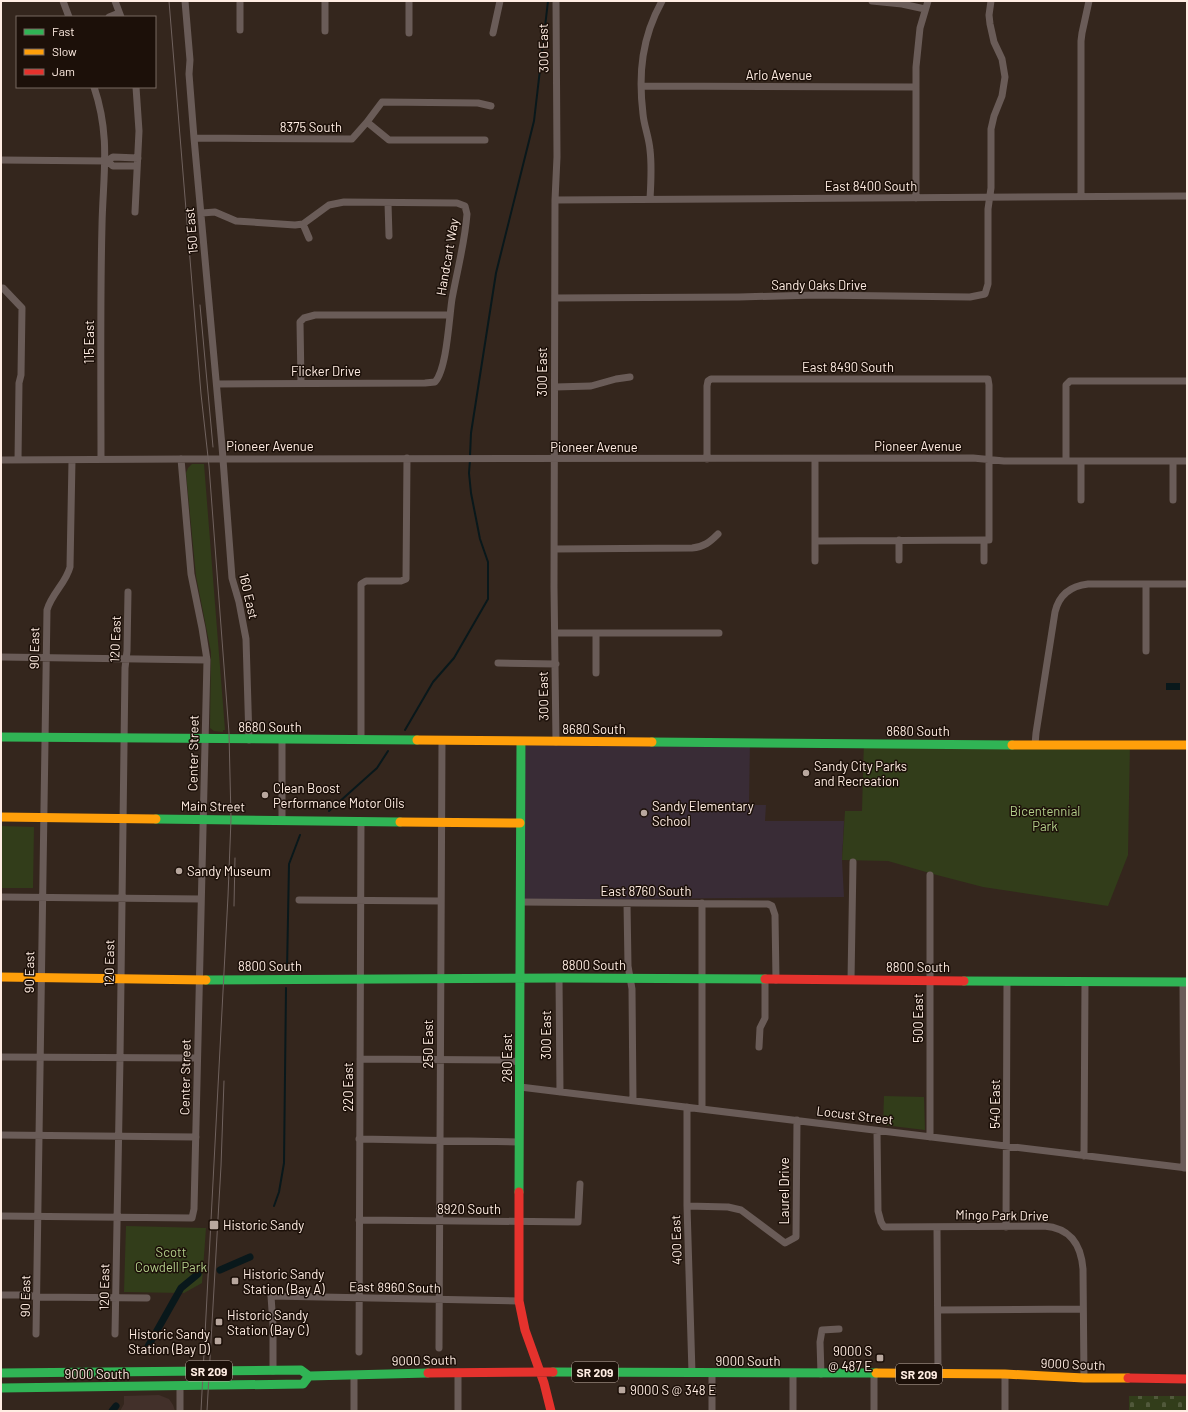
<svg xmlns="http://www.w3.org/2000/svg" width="1188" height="1412" font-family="Barlow,sans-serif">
	<defs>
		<pattern id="cemetery-stones" width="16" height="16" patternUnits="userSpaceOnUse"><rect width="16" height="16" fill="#323d1a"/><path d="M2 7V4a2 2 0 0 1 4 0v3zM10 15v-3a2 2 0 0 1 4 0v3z" fill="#51593b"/></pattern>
	</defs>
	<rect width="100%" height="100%" fill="#34261d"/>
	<path fill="#42302a" d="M159,1395l10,4 4,6 2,6h-55l4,-7v-8z"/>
	<path fill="#392c36" d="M526,739l224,1 -1,65h17l-1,16h79l-2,39 2,37 -324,3z"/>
	<path fill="url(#cemetery-stones)" d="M1129,1396h58v15h-58z"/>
	<path fill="#323d1a" d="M192,464h12l21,266h-2v2l-9,-1 -4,-3 1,-76 -15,-76 -10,-103 2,-5z
		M864,740l266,2 -2,113 -20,51 -125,-19 -50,-13 -45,-13 -46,-1 3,-49h17z
		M1,826l33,1 -1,61h-32z
		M884,1096l40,1 1,33 -42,-5z
		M126,1226l80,2 -4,55 -18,10 -60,-1z"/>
	<path fill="#09181b" d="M1166,683h14v7h-14z"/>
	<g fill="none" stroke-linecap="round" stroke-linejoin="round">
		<path stroke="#09181b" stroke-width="2" d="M470,456l1,-23 25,-160 38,-152 14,-120
			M405,730l28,-48 21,-24 34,-59v-37l-8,-23 -9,-46 -2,-20 1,-13
			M329,811l48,-43 11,-17
			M287,971l2,-107 11,-29
			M274,1206l5,-14 5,-29 2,-175"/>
		<path stroke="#09181b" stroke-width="7" d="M220,1270l30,-13
			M146,1350l35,-62 17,-14
			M112,1411l4,-5"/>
		<path stroke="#6a5c58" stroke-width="7" d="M63,1l6,16
			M115,1l6,16
			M185,1l5,59 -1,14 5,64 28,308 10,132 7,24 7,37 3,101
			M325,1v30
			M409,1v32
			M556,1l1,156 -2,43 -1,387 2,155
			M872,1l30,3 23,5
			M109,17l10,-4
			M240,30v-29
			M493,33l7,-32
			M642,86l274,1
			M94,87c17,50 9,88 8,138 -2,78 -1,156 -1,234
			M367,122l15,-20 96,1 13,3
			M194,138l158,1 15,-17 22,18h96
			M1,160l106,1 6,-4 25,1
			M107,161l6,5h24
			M1081,196v-155l1,-8 7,-32
			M916,198v-131l4,-39 8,-27
			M650,199c1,-17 2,-33 0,-49 -1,-13 -6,-24 -7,-36 -5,-41 -1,-77 19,-113
			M555,200l632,-4
			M388,203l1,33
			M135,212l4,-81 -3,-44
			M202,213l13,-1 21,9 59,4 8,-1 26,-19 15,-3 113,1 8,3 2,8c-2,28 -10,57 -15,85 -3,19 -5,70 -17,83l-10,1 -208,1
			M303,224l6,14
			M1,288h2l19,20 -1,67 -2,8 -1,77
			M555,298l184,-1 77,-2 154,2 15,-3 3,-10v-75l3,-21v-59l3,-13 8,-20 3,-19 -3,-18 -8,-17 -4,-18 -1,-9 2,-14
			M301,383l-1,-61 4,-4 11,-3h135
			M555,387l36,-1 25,-7 14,-2
			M707,459v-73l1,-5 3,-2h277l1,6v155h-5v21
			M815,459v102
			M1,460l184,-1 788,-1 31,3h183
			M1066,461v-76l4,-4h117
			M1173,461v39
			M1081,500v-39
			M899,540v20
			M816,541l168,-1
			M555,549l137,-1c12,-1 18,-6 26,-14
			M1146,584v67
			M555,633h164
			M1,657l206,3
			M498,663l58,1
			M596,673v-40
			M361,740v-156l5,-3h35l5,-2 1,-121
			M1035,745l1,-12 19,-121c4,-17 15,-26 33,-28h99
			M282,820v-80
			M930,875v262
			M1,897l200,2
			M299,900l142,1
			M520,902l248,2 4,2 3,9 1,65
			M627,903l1,63 4,23 1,111
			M702,903v206
			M559,978l1,114
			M851,980l2,-118
			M1183,982l1,186
			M759,1047l1,-19 5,-10v-38
			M1,1057l196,1
			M360,1059l143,1 17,2
			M520,1087l667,81
			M687,1107v99l5,167
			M877,1131l1,80 3,11 3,5 160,-1c26,2 37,18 39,43l1,109
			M1,1135l195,2
			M359,1139l160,3
			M1084,1156l1,-175
			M687,1206l41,1 13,3 44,33 11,-6 1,-117
			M1,1216l191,2 2,-9 13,-549 -5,-32 -11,-54 -10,-115
			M359,1220l219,2 2,-38
			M937,1227l1,147
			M1006,1227l1,-246
			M1,1295h26l10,2 110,1
			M938,1310l145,-1
			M36,1334l11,-724c5,-17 19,-27 23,-43l2,-107
			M115,1334l5,-276 5,-390 2,-17 1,-59
			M439,1348l3,-607
			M359,1352l2,-531
			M273,1371v-46l-2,-29 248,5
			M712,1373v38
			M821,1374l-1,-32 2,-12 17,-1
			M354,1375v36
			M180,1411v-24
			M458,1411v-39
			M793,1411v-37
			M874,1411v-37
			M1005,1411v-37"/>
		<path stroke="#30b455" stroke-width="9" d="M1,737l416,3
			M652,742l360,3
			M156,819l244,3
			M206,980l353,-2 206,1
			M964,981l223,1
			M519,1192l2,-450
			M553,1372l323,1
			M1,1373l300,-3 8,6 119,-3
			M1,1388l302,-4 6,-8"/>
		<path stroke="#ff9f0a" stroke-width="9" d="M417,740l235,2
			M1012,745h175
			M1,817l155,2
			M400,822l120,1
			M1,977l205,3
			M876,1373l129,1 79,4h44"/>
		<path stroke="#e5322d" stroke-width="9" d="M765,979l199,2
			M519,1192v109l6,29 19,53 7,28
			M428,1373l125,-1
			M1128,1378l59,1"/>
		<path stroke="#70625e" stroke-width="1" d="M169,1l32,393 8,72 20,267 2,86 -3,77 -27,515
			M200,305l13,142
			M234,906l1,-48
			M207,1411l14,-245 3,-85"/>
	</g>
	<g fill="#b8a79e" stroke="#1c1009" stroke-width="1.5">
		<circle cx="806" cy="773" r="4"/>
		<circle cx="265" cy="795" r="4"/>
		<circle cx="644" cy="813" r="4"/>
		<circle cx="179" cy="871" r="4"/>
		<rect x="209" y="1220" width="10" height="10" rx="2"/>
		<rect x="231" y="1277" width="8" height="8" rx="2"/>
		<rect x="215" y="1318" width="8" height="8" rx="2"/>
		<rect x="214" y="1337" width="8" height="8" rx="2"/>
		<rect x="876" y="1354" width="8" height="8" rx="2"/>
		<rect x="618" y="1386" width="8" height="8" rx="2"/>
	</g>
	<g text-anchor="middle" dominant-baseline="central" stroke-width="3" stroke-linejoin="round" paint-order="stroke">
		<g fill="#1c1009" stroke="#bbaba2" stroke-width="1">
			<rect x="186" y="1361" width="46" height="20" rx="3"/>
			<rect x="572" y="1362" width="46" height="20" rx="3"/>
			<rect x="896" y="1364" width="46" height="20" rx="3"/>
		</g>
		<g font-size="12" font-weight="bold" fill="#ffede3">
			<text x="209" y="1371">SR 209</text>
			<text x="595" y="1372">SR 209</text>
			<text x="919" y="1374">SR 209</text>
		</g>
		<g font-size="13" fill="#ffede3" stroke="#1c1009">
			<text transform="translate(543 48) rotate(-91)">300 East</text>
			<text x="779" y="75">Arlo Avenue</text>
			<text x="311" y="127">8375 South</text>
			<text x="871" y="186">East 8400 South</text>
			<text transform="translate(191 231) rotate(-95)">150 East</text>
			<text transform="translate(447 257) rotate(-80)">Handcart Way</text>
			<text x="819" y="285">Sandy Oaks Drive</text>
			<text transform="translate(89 342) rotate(-90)">115 East</text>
			<text x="848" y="367">East 8490 South</text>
			<text x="326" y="371">Flicker Drive</text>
			<text transform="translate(542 372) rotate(-90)">300 East</text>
			<text x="270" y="446">Pioneer Avenue</text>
			<text x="918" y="446">Pioneer Avenue</text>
			<text x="594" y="447">Pioneer Avenue</text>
			<text transform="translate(249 596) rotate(77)">160 East</text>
			<text transform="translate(115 639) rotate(-88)">120 East</text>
			<text transform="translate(34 648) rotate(-89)">90 East</text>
			<text transform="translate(543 696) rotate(-91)">300 East</text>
			<text x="270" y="727">8680 South</text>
			<text x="594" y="729">8680 South</text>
			<text x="918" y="731">8680 South</text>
			<text transform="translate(193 753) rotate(-89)">Center Street</text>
			<text transform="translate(213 806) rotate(1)">Main Street</text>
			<text x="646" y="891">East 8760 South</text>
			<text transform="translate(109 963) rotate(-89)">120 East</text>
			<text x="594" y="965">8800 South</text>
			<text x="270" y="966">8800 South</text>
			<text x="918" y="967">8800 South</text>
			<text transform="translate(29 972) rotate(-89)">90 East</text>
			<text transform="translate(918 1018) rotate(-90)">500 East</text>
			<text transform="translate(546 1035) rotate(-90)">300 East</text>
			<text transform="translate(428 1044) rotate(-90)">250 East</text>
			<text transform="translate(507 1058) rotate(-90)">280 East</text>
			<text transform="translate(185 1077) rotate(-89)">Center Street</text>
			<text transform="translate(348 1087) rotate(-90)">220 East</text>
			<text transform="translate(995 1104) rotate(-90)">540 East</text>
			<text transform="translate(855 1115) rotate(7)">Locust Street</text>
			<text transform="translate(784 1191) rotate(-90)">Laurel Drive</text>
			<text x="469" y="1209">8920 South</text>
			<text transform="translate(1002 1215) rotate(1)">Mingo Park Drive</text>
			<text transform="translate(676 1240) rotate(-92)">400 East</text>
			<text transform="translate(104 1287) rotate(-89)">120 East</text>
			<text transform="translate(395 1287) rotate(1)">East 8960 South</text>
			<text transform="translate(25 1296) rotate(-89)">90 East</text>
			<text transform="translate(424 1360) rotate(-1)">9000 South</text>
			<text x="748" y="1361">9000 South</text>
			<text transform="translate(1073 1364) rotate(2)">9000 South</text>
			<text x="97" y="1374">9000 South</text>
		</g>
		<g font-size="13" fill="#ffede3" stroke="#1c1009" text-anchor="start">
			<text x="814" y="766">Sandy City Parks<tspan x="814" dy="15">and Recreation</tspan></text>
			<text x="273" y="788">Clean Boost<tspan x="273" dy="15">Performance Motor Oils</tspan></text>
			<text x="652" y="806">Sandy Elementary<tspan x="652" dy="15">School</tspan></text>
			<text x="187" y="871">Sandy Museum</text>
			<text x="223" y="1225">Historic Sandy</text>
			<text x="243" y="1274">Historic Sandy<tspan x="243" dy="15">Station (Bay A)</tspan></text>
			<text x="227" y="1315">Historic Sandy<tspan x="227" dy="15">Station (Bay C)</tspan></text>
			<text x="210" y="1334" text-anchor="end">Historic Sandy<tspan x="210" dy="15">Station (Bay D)</tspan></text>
			<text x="872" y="1351" text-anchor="end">9000 S<tspan x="872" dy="15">@ 487 E</tspan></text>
			<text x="630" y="1390">9000 S @ 348 E</text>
		</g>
		<g font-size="13" fill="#b2ce8a" stroke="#1c1009">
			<text x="1045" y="811">Bicentennial<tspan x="1045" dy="15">Park</tspan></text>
			<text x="171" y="1252">Scott<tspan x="171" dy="15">Cowdell Park</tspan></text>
		</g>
	</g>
	<rect width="1188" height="1412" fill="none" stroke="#ffede3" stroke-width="4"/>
	<rect x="16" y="16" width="140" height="72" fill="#1c1009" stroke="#776860"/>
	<rect x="24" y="29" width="20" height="6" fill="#30b455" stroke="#776860"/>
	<text x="52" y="36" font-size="12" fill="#ffede3">Fast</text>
	<rect x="24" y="49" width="20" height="6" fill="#ff9f0a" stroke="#776860"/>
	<text x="52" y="56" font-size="12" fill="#ffede3">Slow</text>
	<rect x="24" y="69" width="20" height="6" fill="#e5322d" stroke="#776860"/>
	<text x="52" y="76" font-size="12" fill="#ffede3">Jam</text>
</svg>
